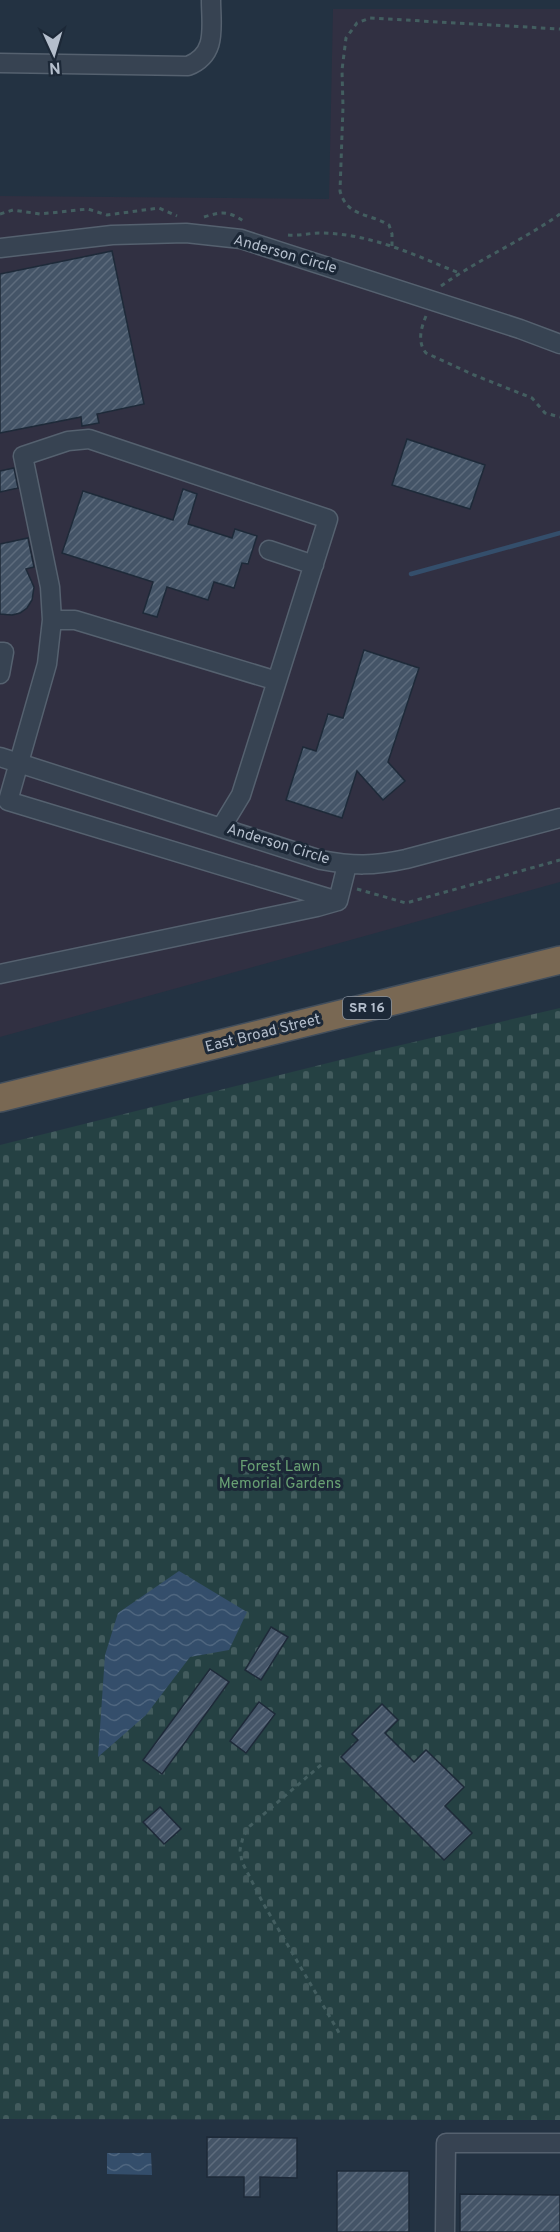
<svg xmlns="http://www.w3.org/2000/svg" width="560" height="2232" font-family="Overpass,sans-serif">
	<defs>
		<pattern id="cemetery-stones" width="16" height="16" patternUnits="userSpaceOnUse" patternTransform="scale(1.5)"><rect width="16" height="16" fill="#254143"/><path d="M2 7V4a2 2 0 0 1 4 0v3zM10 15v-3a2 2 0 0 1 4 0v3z" fill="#425b5d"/></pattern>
		<pattern id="water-waves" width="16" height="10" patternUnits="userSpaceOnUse" patternTransform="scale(1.5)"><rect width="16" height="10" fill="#344e6b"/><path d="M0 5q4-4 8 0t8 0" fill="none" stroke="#4f667f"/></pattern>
		<pattern id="building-hatch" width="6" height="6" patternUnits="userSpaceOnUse" patternTransform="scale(1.5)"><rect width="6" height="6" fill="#445467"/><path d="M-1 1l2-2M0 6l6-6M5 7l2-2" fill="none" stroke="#5d6b7c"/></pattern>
	</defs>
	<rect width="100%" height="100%" fill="#233242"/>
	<path fill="#313042" d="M333,9h227v873l-560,155v-841l329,3z"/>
	<path fill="url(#cemetery-stones)" d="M560,1008v1112l-560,-1v-974l388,-97z"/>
	<path fill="url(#water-waves)" d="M179,1571l68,41 -18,38 -39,7 -44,58 -48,42 7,-102 13,-42z
		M107,2153h44l1,22 -45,-1z"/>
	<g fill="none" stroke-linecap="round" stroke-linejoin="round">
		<path stroke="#344e6b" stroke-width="4.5" d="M411,574l149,-41"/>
	</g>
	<path fill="url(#building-hatch)" stroke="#1e2a39" stroke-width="1.5" d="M112,251l32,153 -47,10 2,9 -17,3 -1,-9 -81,16v-159z
		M407,439l78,26 -15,44 -78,-24z
		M14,468l4,20 -18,4v-21z
		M183,489l14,5 -9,30 44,14 3,-9 22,7 -9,28 -6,-1 -8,25 -20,-6 -6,18 -41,-13 -10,30 -14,-4 10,-31 -91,-29 21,-62 90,29z
		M28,538l6,29 -8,2 8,18 -2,13 -5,8 -7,5 -8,2 -12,-1v-70z
		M364,650l55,18 -31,94 17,19 -22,19 -26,-29 -15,47 -56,-18 17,-53 13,4 12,-37 15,4z
		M271,1627l17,10 -27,43 -16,-10z
		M210,1669l19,13 -67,92 -19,-14z
		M259,1702l16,12 -29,39 -16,-12z
		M382,1704l16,16 -13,13 29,29 12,-12 38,37 -19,19 27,27 -28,27 -103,-103 17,-17 -6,-6z
		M160,1807l21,22 -17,15 -21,-22z
		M207,2137l90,1v40l-37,-1v20h-16v-20h-37z
		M337,2171h72v61h-72z
		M460,2194l100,1v37h-100z"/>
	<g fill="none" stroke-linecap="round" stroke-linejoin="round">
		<defs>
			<path id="minor" d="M0,63l188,3c30,-12 23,-39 23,-66
				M0,248l112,-13 74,-2 55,6 279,90 40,15
				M269,550l45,15
				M52,620h23l202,61
				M0,652h4l-4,22
				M0,757l321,103c32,6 53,6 85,-1l154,-41
				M221,828l20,-33 87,-276 -239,-80 -21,2 -45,15 27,131 2,33 -5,44 -39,137 330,100 9,-36
				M0,974l317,-67 21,-6
				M445,2232l1,-89h114"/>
			<path id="highway" d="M0,1098l560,-138"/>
		</defs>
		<use href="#minor" stroke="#55616f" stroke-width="21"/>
		<use href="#highway" stroke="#424e5c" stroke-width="30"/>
		<path stroke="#435e60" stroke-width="3" stroke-dasharray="4.5 4.5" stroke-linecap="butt" d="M0,214l13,-4 27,4 48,-5 19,6 52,-7 18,8
			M204,217c19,-6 24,-6 41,5
			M288,235c11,1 21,-2 32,-2 49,0 95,22 139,40
			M392,246v-12l-3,-9c-20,-12 -42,-8 -49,-34l3,-84 -1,-37 4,-32 11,-15 13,-5 190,11
			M441,286c38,-27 81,-45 119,-72
			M426,316c-5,12 -9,26 0,37l48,22 58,23 13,15 15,4
			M357,889l49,14 154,-43
			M321,1765l-71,61 -7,11 -3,13 2,12 21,41 78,133"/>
		<use href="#minor" stroke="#374352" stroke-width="18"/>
		<use href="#highway" stroke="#796853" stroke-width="27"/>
	</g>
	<g text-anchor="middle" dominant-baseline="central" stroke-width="6" stroke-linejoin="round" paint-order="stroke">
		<rect fill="#1c2837" stroke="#86919f" stroke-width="1.5" x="343" y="997" width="48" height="22" rx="4.5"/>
		<g font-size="14" font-weight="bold" fill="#b4becc">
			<text x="367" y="1008">SR 16</text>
		</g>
		<g font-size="15" fill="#b4becc" stroke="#1c2837">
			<text transform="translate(285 255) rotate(16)">Anderson Circle</text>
			<text transform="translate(278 845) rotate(17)">Anderson Circle</text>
			<text transform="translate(263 1034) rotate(-14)">East Broad Street</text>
		</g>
		<g font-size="15" fill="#68a073" stroke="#1c2837">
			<text x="280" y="1467">Forest Lawn<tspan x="280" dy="17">Memorial Gardens</tspan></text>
		</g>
	</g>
	<g transform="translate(54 54) rotate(176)" stroke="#1c2837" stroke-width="4.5" paint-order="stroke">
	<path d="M0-4.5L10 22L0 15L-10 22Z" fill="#b4becc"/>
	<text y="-9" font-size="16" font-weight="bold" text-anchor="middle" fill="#b4becc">N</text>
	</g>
</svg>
